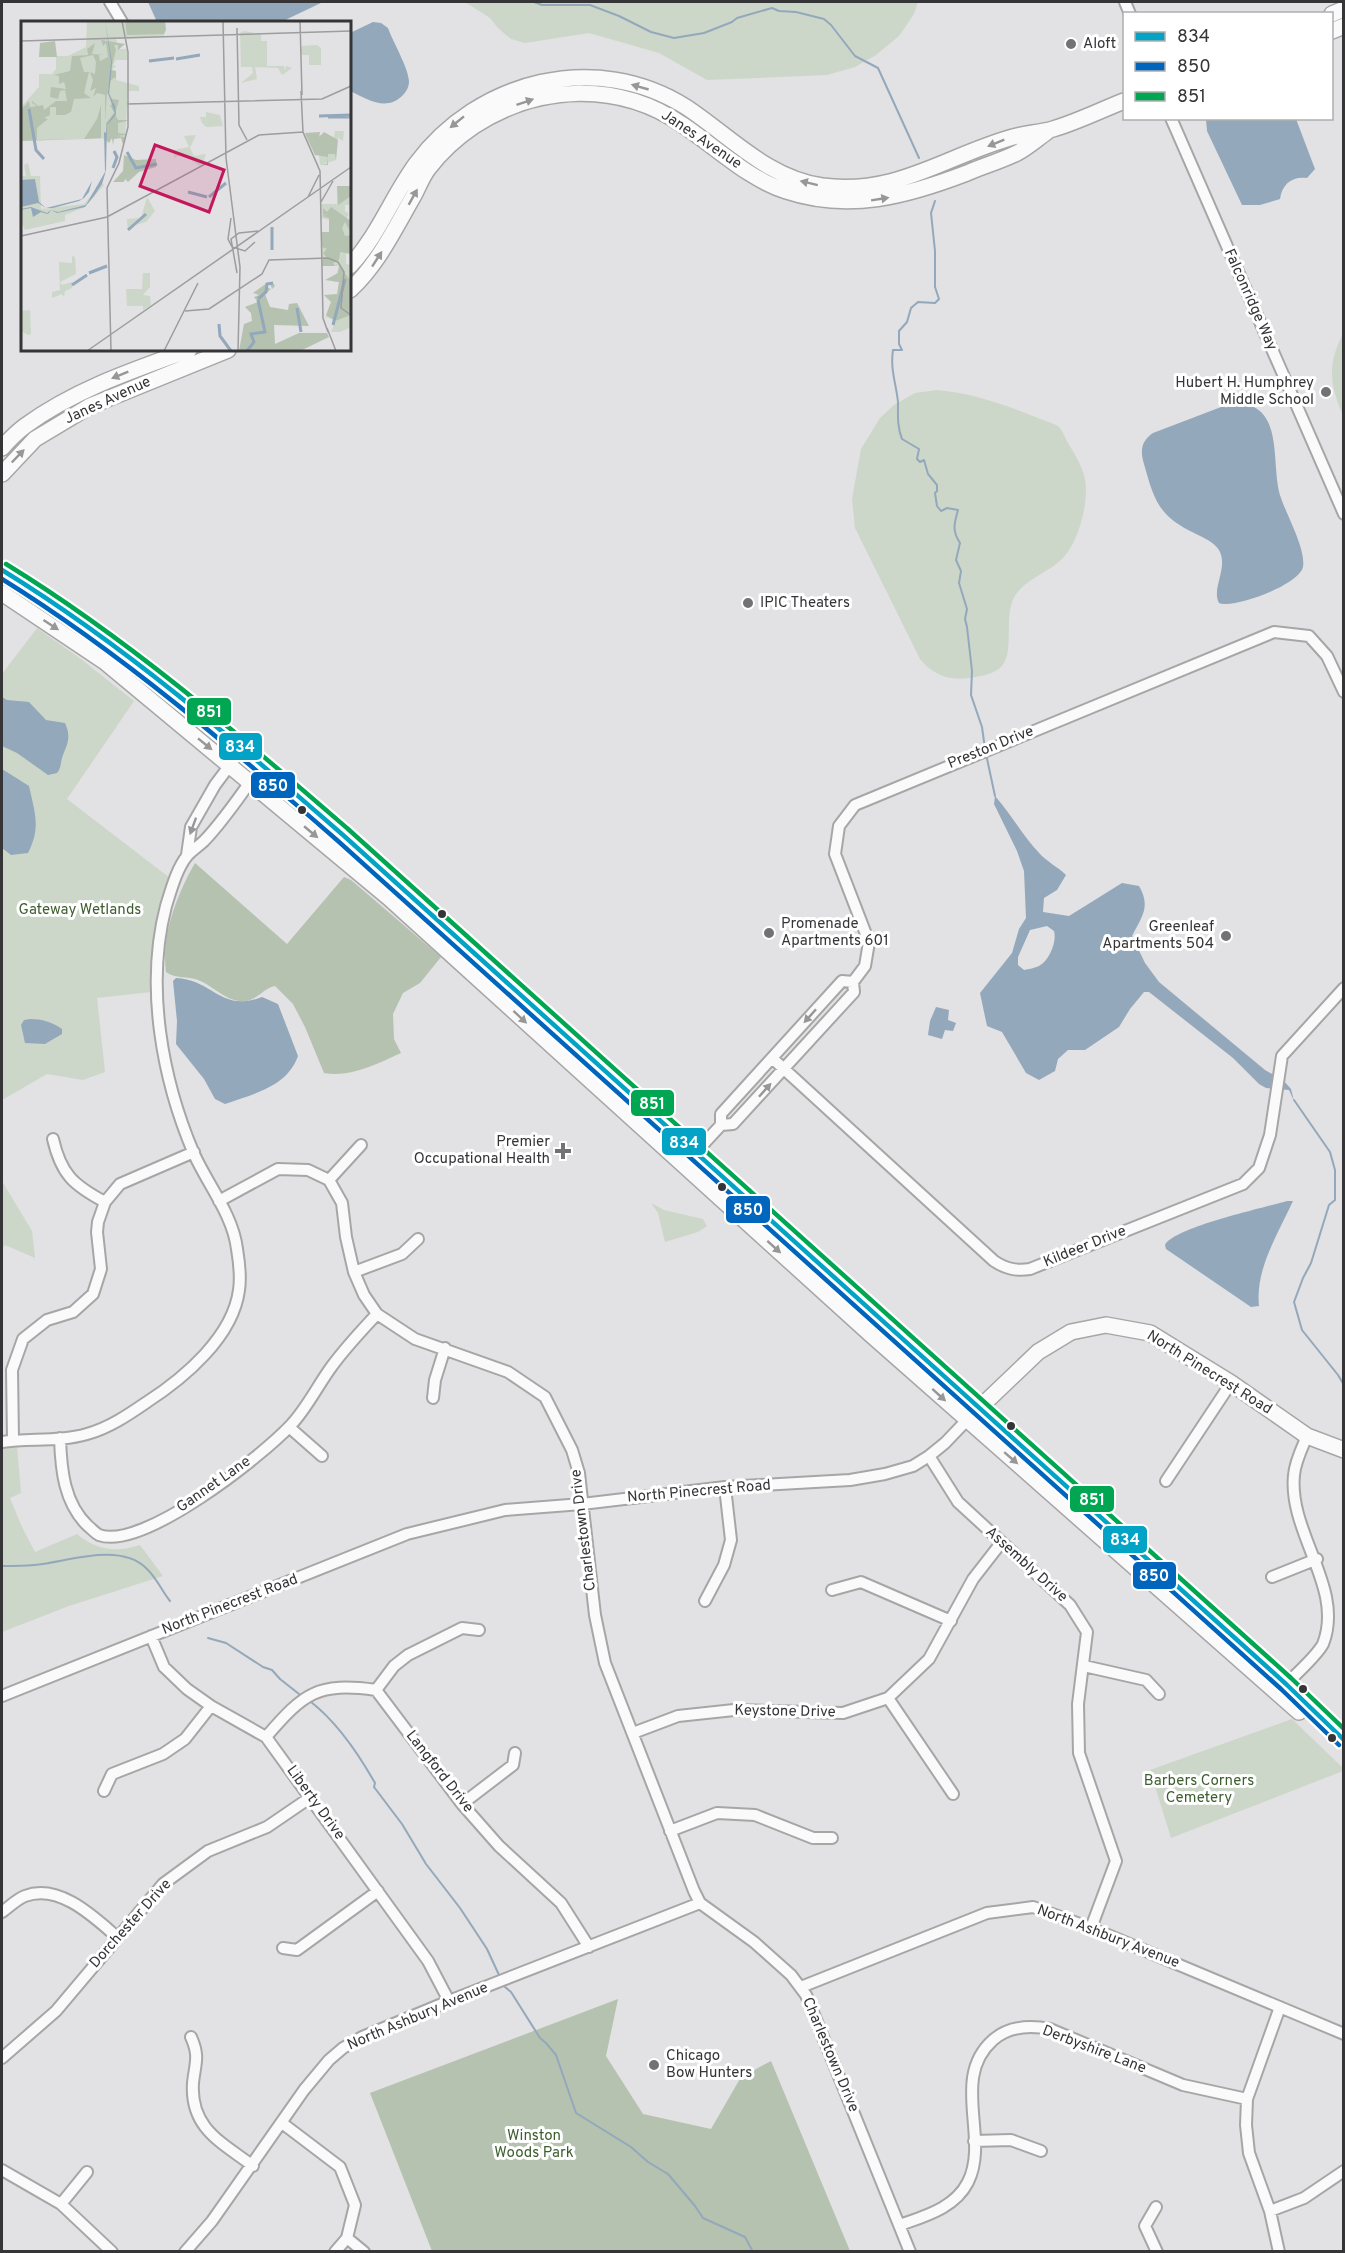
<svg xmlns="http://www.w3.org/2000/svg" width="1345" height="2253" font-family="Overpass,sans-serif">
	<rect width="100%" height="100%" fill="#e2e1e3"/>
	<path fill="#cdd7c9" d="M465,2h453l-4,12 -15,22 -23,19 -21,12 -28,8 -120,5 -48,-27 -70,-20 -64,10 -14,-4 -13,-11 -8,-10z
		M1343,333l1,79 -2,1c-13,-31 -14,-49 1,-80z
		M937,390c35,3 69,15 101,28 6,3 16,5 21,9 4,4 6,11 9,16 6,10 13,21 16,32 6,21 -3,57 -15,75 -12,20 -38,25 -52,43 -6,8 -7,16 -8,26 -1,39 4,54 -41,59 -20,3 -36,-4 -48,-19l-65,-131 -3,-29 9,-50 19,-31 14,-13 21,-12z
		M37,628l44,31 53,42 -67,98 103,79c-14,37 -17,75 -19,114l-54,6 8,74 -22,8 -36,-6 -45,26v-426z
		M2,1181l30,50 3,27 -30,-13 -3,4z
		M651,1203l13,7 39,9 4,7 -9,6 -33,10 -7,-29z
		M17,1446l4,47 -11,5 12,29 13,25 42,-18c19,16 40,19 63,11l23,31 -94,30 -67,26v-184z
		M1292,1719l51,49v3l-172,67 -21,-68z"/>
	<path fill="#b5c2b0" d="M195,863l92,81 57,-67 7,3 90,77 -21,26 -17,10 -10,21 1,25 7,14c-24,11 -51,25 -77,20l-19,-46 -12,-23 -18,-18c-11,2 -17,13 -29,15 -19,2 -32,-15 -48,-21 -11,-4 -22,-1 -32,-8 -5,-36 11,-78 29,-109z
		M618,1999l-12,57 37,58 68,15 30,-52 30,-16 79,190h-418l-62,-158z"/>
	<path fill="#93a8bb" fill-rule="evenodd" d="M148,2h175l-42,20h-124z
		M373,22l8,1 7,5c5,14 20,39 21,53 0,7 -3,11 -8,16 -16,14 -34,2 -51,-6v-58z
		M1206,119h90l19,50 -8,9c-15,-2 -25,6 -27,21l-20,6h-18l-35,-74z
		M1229,404c59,-6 40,61 52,94 6,18 25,51 22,69 -4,18 -69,42 -84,36 -8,-15 10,-35 0,-53 -5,-8 -15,-12 -23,-16 -37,-18 -41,-31 -52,-70 -4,-13 -3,-23 9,-31z
		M2,697l5,3 22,2 17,18 19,3c6,13 3,20 -2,32 -3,7 -1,12 -6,18l-9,2 -31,-22 -15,-7z
		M2,769l27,17c6,27 12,42 -1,67l-17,2 -9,-7z
		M995,796c16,18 28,40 45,58 6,7 18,13 26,21l-9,15 -13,8 -1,14 26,4 53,-33 17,3c12,21 3,30 -7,50l13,27 14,19 106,88 18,10 8,9 3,12 -5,-11 -23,-2 -7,-4 -26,-26 -84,-66h-5l-14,17 -11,18 -34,23h-17l-10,9 -3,12 -16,9 -13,-7 -24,-41 -15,-6 -7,-33 32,-40 7,-24 7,-11 -2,-47 -7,-20 -23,-47zM1047,926l7,5c3,10 -4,29 -15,35 -4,2 -10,3 -15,4l-6,-5v-8l12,-27z
		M176,978c38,2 45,35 86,19l16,7 20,52c-11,31 -45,38 -73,48l-10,-5 -11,-20 -28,-35 1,-23 -4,-40z
		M936,1007l13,3 -1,10 8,3 -3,8 -8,-1 -3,9 -14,-4 2,-14z
		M30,1019c12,0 22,3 32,10v5l-17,10 -20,-1 -4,-18 3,-5z
		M1287,1201h6c-15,33 -38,68 -34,105l-8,1 -85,-58 -1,-4c10,-18 99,-37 122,-44z"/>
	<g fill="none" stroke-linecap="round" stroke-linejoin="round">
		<path stroke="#93a8bb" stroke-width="2" d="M534,2l8,3h48l29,11 32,16 23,6 30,-5 28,-11 5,-4 35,-10 7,3 17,1 28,7 7,6 24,31 23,12 41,90
			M935,201l-4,12 4,38v36l4,12 -4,4 -17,-1 -7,6 -4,14 -8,9v13l3,6h-9c-3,19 3,33 5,52 0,12 -1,25 4,37l17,10 -2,10 3,3 4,-2 4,14 9,11v6l-2,2 2,13 4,5 6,-3 11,2c-4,14 -6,21 2,33l-4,17 5,11 -2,12 8,26 -2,10 2,8 5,44 -1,24 11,32 3,22
			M986,754l9,42
			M1294,1100l36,52 5,18v30l-6,5 -18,58 -8,15 -9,24 8,28 36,45 6,10
			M2,1566c10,0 21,0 32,-1 33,-3 85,-23 112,3 11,10 15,22 24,33
			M208,1638l18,5 37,24 9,3 8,9 19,15
			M311,1702c27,21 47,51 64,81l-1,4 28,37 24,40 34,44 27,41 12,26
			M505,1987l6,5 29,46 6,5 10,12 20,58 55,34 17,15 20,12 27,32 8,12 42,19 8,15"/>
		<defs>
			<path id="street" d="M110,2l12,20
				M1125,2l5,12
				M1171,118l173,396
				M187,855l4,-28 24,-42 27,-36
				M772,1058l222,203c12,8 22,10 36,8l213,-85 16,-16 11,-33 12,-79 62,-68
				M721,1125v-11l121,-133 11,1
				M53,1139c8,35 20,46 52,63
				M684,1165l37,-40 12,-1 121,-132 -1,-10 12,-16 4,-24 -34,-88 4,-28 16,-21 419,-173 35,4 18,20 17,36
				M329,1180l32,-35
				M219,1201l59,-32 30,1 21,10 13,23 4,34 8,35 10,23 13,19 38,25 93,33 37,25 27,53 7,23 16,142 10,48 89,228 6,12 54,39 37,33 15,20 104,257
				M354,1272l48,-18 16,-15
				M433,1398l2,-18 10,-32
				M289,1427l33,29
				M60,1438c1,32 4,65 28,88 3,2 7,7 11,9 43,16 162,-78 192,-110 16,-17 27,-40 41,-59 14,-19 29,-35 45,-52
				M13,1440l-1,-70 11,-31 24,-19 26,-8 20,-18 8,-25 -4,-37 1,-10 7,-20 15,-18 74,-32
				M2,1442c27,-4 58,0 85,-8 22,-6 41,-19 60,-32 37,-24 86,-65 92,-112 2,-13 0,-29 -2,-41 -4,-34 -29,-64 -43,-95 -32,-75 -49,-168 -28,-248 5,-16 11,-38 21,-50 5,-6 12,-10 17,-15 22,-23 40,-51 58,-76
				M929,1456l29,46 112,103 17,27 -9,72 1,49 37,108 -25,67
				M1166,1481l65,-98
				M1272,1577l45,-18
				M832,1590l29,-8 90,39
				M705,1601l19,-36 7,-25 -6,-53
				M151,1636l13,31 23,22 24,17 55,31 162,224 21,40
				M1084,1666l62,14 13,14
				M1282,1688c11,-11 34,-31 41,-44 22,-56 -35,-111 -29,-169 1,-13 8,-27 13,-39
				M376,1690l18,-24 14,-11 54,-27 17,2
				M2,1696l405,-162 98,-24 77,-6 143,-17 125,-7 35,-6 28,-8 16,-10 16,-13 22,-23
				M888,1698l65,96
				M633,1733l45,-17 56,-6 109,3 45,-15 41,-39 44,-80 28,-36
				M266,1737c38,-44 51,-55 110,-47l86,114 37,42 62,57 28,44
				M104,1791l8,-17 51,-20 22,-15 26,-33
				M462,1804l51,-39 2,-12
				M670,1831l47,-18 38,2 58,23h19
				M2,1912c7,-5 15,-13 23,-16 34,-13 69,21 92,41
				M283,1948l14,2 81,-59
				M801,1987l186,-74 46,-6 58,21 253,106
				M191,2037c9,20 4,26 2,46 -3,45 28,59 60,83
				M2,2058l54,-47 107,-127 45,-33 59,-24 44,-30
				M282,2123l58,44 15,38 -8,33 -12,14
				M974,2141l37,-1 30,11
				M2,2170l59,34 51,48
				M61,2204l26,-32
				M1156,2207l-11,19 12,26
				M1270,2211l34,-13 40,-27
				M900,2225c25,-9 55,-17 68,-43 22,-44 -18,-104 25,-142 16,-14 36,-15 57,-11l133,56 64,14
				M347,2238l17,14
				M185,2252l27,-31 92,-131 25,-30 14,-12 19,-11 87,-36 251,-98
				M1279,2252l-9,-41 -21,-58 -3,-28 1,-26 33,-92"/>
			<path id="secondary" d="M1332,14l12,-5
				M1332,31l12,-5
				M350,266c28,-30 42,-69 66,-102 62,-84 180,-114 270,-57 44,29 81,71 136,79 75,10 123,-30 191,-49 13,-4 27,-4 40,-8 24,-7 48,-19 71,-28
				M350,290c28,-26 44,-60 63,-93 5,-9 9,-20 15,-28 13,-17 28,-31 46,-43 65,-42 145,-45 209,-1 34,23 64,53 103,66 63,21 121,5 181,-18 16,-7 34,-12 50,-20 11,-6 20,-14 30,-21
				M2,448c7,-8 15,-16 23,-22 49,-36 108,-56 164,-76
				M2,474l33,-35 55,-33 138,-56
				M2,570c124,72 232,171 341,265l943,849 58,56
				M2,593l103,69 284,236 480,435 430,379
				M971,1416l67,-64 33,-20 35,-7 44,8 81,50 76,53 37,14"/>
		</defs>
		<use href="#street" stroke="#a7a6a7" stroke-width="14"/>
		<use href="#secondary" stroke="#a7a6a7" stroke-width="18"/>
		<use href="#street" stroke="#fbfafb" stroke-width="10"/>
		<use href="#secondary" stroke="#fbfafb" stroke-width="15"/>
		<defs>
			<path id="bus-1" d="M2,570c124,76 232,170 341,265l943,849 58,56"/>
			<path id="bus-2" d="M2,579c121,75 228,168 336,262l943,848 58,56"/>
			<path id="bus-3" d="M6,564c124,76 232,170 342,265l943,849 53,51"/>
		</defs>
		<use href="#bus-1" stroke="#fff" stroke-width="9"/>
		<use href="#bus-2" stroke="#fff" stroke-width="9"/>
		<use href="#bus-3" stroke="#fff" stroke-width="9"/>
		<use href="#bus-1" stroke="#03a3c6" stroke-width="4.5"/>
		<use href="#bus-2" stroke="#0065bd" stroke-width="4.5"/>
		<use href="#bus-3" stroke="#00a651" stroke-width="4.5"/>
	</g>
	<defs><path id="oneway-solid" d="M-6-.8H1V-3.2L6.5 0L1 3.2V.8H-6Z" transform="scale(1.5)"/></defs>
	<g fill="#989798">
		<use href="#oneway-solid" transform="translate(640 87) rotate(-164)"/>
		<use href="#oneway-solid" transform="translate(525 102) rotate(-19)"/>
		<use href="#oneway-solid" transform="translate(457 122) rotate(141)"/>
		<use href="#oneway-solid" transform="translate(996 143) rotate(158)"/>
		<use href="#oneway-solid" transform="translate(809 183) rotate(-166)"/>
		<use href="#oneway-solid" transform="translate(413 197) rotate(-61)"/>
		<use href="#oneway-solid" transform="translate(880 199) rotate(-9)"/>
		<use href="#oneway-solid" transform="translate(377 259) rotate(-57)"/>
		<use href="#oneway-solid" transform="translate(120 375) rotate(158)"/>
		<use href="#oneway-solid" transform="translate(18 456) rotate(-46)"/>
		<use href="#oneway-solid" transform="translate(51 625) rotate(33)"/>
		<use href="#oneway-solid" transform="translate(205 744) rotate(39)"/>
		<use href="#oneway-solid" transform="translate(193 826) rotate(110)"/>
		<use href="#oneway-solid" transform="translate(311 832) rotate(40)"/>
		<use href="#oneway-solid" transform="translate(810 1016) rotate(132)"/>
		<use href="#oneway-solid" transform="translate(520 1017) rotate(43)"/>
		<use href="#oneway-solid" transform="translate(765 1090) rotate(-48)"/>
		<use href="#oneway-solid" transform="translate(774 1247) rotate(42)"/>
		<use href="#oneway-solid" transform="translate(939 1395) rotate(42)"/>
		<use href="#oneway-solid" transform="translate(1011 1458) rotate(41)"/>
	</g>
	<g fill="#727173" stroke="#fff" stroke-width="2">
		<circle cx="1071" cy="44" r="6"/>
		<circle cx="1326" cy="392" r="6"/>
		<circle cx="748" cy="603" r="6"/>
		<circle cx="769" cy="933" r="6"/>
		<circle cx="1226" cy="936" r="6"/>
		<path d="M560 1142h6v6h6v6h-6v6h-6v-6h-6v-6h6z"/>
		<circle cx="654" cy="2065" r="6"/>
	</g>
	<g fill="#353436" stroke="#fff" stroke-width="2">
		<circle cx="302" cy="810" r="5"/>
		<circle cx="442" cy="914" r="5"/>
		<circle cx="722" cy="1187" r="5"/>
		<circle cx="1011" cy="1426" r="5"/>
		<circle cx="1303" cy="1689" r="5"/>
		<circle cx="1332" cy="1738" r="5"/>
	</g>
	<g text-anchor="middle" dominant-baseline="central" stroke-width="6" stroke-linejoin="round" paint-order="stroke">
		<g font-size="15" fill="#353436" stroke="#fff" text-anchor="start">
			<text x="1083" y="44">Aloft</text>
			<text x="1314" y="383" text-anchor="end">Hubert H. Humphrey<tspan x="1314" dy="17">Middle School</tspan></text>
			<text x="760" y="603">IPIC Theaters</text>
			<text x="781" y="924">Promenade<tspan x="781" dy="17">Apartments 601</tspan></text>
			<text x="1214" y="927" text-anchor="end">Greenleaf<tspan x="1214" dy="17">Apartments 504</tspan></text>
			<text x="550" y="1142" text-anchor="end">Premier<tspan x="550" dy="17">Occupational Health</tspan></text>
			<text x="666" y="2056">Chicago<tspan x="666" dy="17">Bow Hunters</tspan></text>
		</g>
		<g font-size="15" fill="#353436" stroke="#fff">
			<text transform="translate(701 140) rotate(34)">Janes Avenue</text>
			<text transform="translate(1250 300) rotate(66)">Falconridge Way</text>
			<text transform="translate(108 401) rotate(-25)">Janes Avenue</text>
			<text transform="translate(991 748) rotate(-22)">Preston Drive</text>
			<text transform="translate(1085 1247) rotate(-22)">Kildeer Drive</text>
			<text transform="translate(1209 1373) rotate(32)">North Pinecrest Road</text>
			<text transform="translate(214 1485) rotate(-35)">Gannet Lane</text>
			<text transform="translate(699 1492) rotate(-5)">North Pinecrest Road</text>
			<text transform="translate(584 1530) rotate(-97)">Charlestown Drive</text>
			<text transform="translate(1026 1565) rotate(42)">Assembly Drive</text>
			<text transform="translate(230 1605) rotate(-21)">North Pinecrest Road</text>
			<text transform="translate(785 1712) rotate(1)">Keystone Drive</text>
			<text transform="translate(439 1772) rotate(52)">Langford Drive</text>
			<text transform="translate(315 1803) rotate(54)">Liberty Drive</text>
			<text transform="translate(131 1924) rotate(-48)">Dorchester Drive</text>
			<text transform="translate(1108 1937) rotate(21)">North Ashbury Avenue</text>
			<text transform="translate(418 2017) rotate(-23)">North Ashbury Avenue</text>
			<text transform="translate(1094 2050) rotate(21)">Derbyshire Lane</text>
			<text transform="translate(830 2055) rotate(67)">Charlestown Drive</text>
		</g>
		<g font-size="15" fill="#3d5e2e" stroke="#fff">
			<text x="80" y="910">Gateway Wetlands</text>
			<text x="1199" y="1781">Barbers Corners<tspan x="1199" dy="17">Cemetery</tspan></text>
			<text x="534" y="2136">Winston<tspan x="534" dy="17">Woods Park</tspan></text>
		</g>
	</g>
	<g transform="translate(21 21)">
		<rect width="330" height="330" fill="#e2e1e3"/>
		<path d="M66,0h78l-1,15 -48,3 4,10h7l1,11h-12l-3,5 3,1 -4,4 4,1v9l23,6v5h-11l-3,47 -104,3v-34l18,-20v-13h13l4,-5v-13h12l18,-9zM223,10l17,3v7h6v25h17l1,5 1,-5 6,2 -10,7 -4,-7 -23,-1 2,12 -16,4 12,-10 -1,-6h-11l-1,-34zM296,24l4,3v17h-12v-10h-8v-9zM185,91l14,3 3,11 -17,1 -4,-4 -2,-6h6zM314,110h9l-1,10 -5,-3 -2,5v17l-16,5 -1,-10h-4l-11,-22 30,4zM175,114l-6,13 4,8 12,-2 -5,13 -19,-13 -8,4v-8l15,-3 -5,-11zM7,142l3,13h9l1,33 43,-5 17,-21 3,2 -19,22 -20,8v6l-40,9 -4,-9v-45h5l-2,-11zM316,165h14v19h-6v6l4,3 -4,7h6v19h-5v24l5,1v62l-11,5h-9l5,-12 -11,-3 7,-12h5l2,-23h-5l5,-16h-17l-1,-34h8v-12l-8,-2v-14h16zM126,176l8,14 -9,11 -14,4 -4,5 -1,-12 14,-1zM51,235l3,1 1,17 -16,8 2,3 10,-3v6l-7,3 -1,6 -2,-3 -10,4v-6l8,-2 -1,-28 13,1zM122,252h7v14l-7,8 7,1 1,9 -8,5v-4h-16l-1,-17h16zM9,289l1,24 -3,1 -7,-4v-20z" fill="#cdd7c9"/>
		<path d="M104,0h40l1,9 -2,4 -37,1zM80,19l24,4 -7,6v-5h-4l2,5 -5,20 5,1v9l-1,-3 -4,3 -3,10 4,9 7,1 -4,14 3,6h9v-6v12v-5l-9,2v10l8,1 1,-6 -1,7 -9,1 8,1 -2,8 -2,-7 -7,1 -1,6 -1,-7 -3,5 -3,-3v-17l8,-10 -4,-8 4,-1 -7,-11 -2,28v-26l-8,-2 -4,4 3,-9 -6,3 3,-11 -3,-8 5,2 1,-12 -3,-7 -13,3 4,14h5l-5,21 7,5 -17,1 -3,13 -6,3h-9v-8h-6v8l-6,3 4,1 -11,9v12l40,-1 -56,2v-31l8,-9 1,6 7,-1 -5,-3v-2l6,5 5,-1 1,5 12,-9h11l-2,-11 -5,1 -2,8 -8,-2 1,-10 15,2 -2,-7 -5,2v-8l-5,-1 16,-4 2,-15 16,-1 -1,-6 8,-6 -3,11 14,1h-7l1,6 8,-4 -2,-14 -3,3zM34,20l2,16h-18l1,-14zM80,84v33l-17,1 13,-20zM299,111l-1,5 5,-5 14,8 -2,20 -1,-6h-7v11h-8l7,-1 1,-7 -13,-2 -10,-22zM103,134l12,5 20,-1v8l-17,5 -11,10 -3,-3 -1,3h-11l10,-11zM316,165h14v10l-13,9zM310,186l20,14v12l-6,-11 -3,6 3,8 6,-1v19l-11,-2 -1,8 -6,3 2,3h-13l1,-7 4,-1 -4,-5 4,-4 -5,-2 -1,-15h8v-14l-7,-2 6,-2 -5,1v-7l4,4zM318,245l12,15v34l-16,6 -9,-6 5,-13 -7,-7 13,-1 2,-12 -14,-2 13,-7zM246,262h6l2,3 -3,3 -2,-6 -4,4 5,2 -6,5 5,13 18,3 1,-6 8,-1 12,23 -35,-1 1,19 24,-11h28l2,4 -29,14h-61l5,-27 8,-3 -1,-8 -6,-6 13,-5 -4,-5 5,-2 -6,-2z" fill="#b5c2b0"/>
		<path d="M84,0l7,41 -1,13 -2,19 6,12 1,8 -2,3 -7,8 -1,44 -1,5 -3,10 -8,12 -9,11 -28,6 -6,-3 -2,3 -2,1 -6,-2 -8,5 -2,-9 -10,2v-1l10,-2 16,6 4,-3 7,2 28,-7 19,-33 -1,-40 2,1 1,-9 8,-11 -7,-20 3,-31zM14,158l4,23 7,6 36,-9 10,-18 -3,11 -5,6 -5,3 -26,7h-7l-8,-5 -17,4v-27z" fill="#93a8bb"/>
		<path fill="none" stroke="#93a8bb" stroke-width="3" d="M155,38l24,-4M128,40l25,-3M8,88l7,41 8,9M298,95l32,-1M307,96l23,-1M309,96h21M106,131l9,16 21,-4M92,147l4,-11 -3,-6M167,171l19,5M188,176l17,-14M107,209l18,-16M251,229v-23M68,252l18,-7M51,264l15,-10M237,278l8,-7 1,-8 6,-1M276,287l4,24M198,303l1,12 11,15M312,304l12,-46M226,330l7,-9 -3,-8 14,-2 -7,-32"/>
		<path fill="none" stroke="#9d9c9e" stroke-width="1.5" d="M202,0l3,137 14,109 -2,84M279,0l2,74M216,7l2,97 8,15M0,20l330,-10M280,70l2,41 17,39 3,147 5,14M106,83l195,-5 29,-13M287,176l11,-22M300,181l12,-21M210,197l-3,21 4,8 13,4 10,-9M0,215l86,-19 152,-82 44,-3M216,252l-6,-34 8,-6 19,-2M164,290l24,-2 53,-35 7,-14 59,-2 10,4 6,10 -3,36 10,7M306,307l9,23M66,330l264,-184M90,330l-4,-163 12,-25 9,-36v-75l-6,-31M143,330l34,-68"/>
		<path fill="#c2185b" fill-opacity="0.15" stroke="#c2185b" stroke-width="3" d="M134,124l69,25 -15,42 -69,-26z"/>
		<rect width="330" height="330" fill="none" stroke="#353436" stroke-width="3"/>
	</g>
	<g stroke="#fff" stroke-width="2">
		<rect x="186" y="697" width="46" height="29" rx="6" fill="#00a651"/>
		<rect x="218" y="732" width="45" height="29" rx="6" fill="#03a3c6"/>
		<rect x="250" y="771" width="46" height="28" rx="6" fill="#0065bd"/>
		<rect x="630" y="1089" width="45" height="28" rx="6" fill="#00a651"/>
		<rect x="661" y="1127" width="46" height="29" rx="6" fill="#03a3c6"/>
		<rect x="725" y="1195" width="46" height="29" rx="6" fill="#0065bd"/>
		<rect x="1069" y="1485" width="46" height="28" rx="6" fill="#00a651"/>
		<rect x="1102" y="1525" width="46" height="29" rx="6" fill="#03a3c6"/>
		<rect x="1132" y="1561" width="45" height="29" rx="6" fill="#0065bd"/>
	</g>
	<g font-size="16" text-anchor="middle" font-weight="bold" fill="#fff">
		<text x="209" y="717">851</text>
		<text x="240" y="752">834</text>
		<text x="273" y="791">850</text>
		<text x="652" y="1109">851</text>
		<text x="684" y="1148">834</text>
		<text x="748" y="1215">850</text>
		<text x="1092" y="1505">851</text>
		<text x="1125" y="1545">834</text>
		<text x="1154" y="1581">850</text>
	</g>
	<rect width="1345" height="2253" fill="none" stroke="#353436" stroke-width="6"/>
	<rect x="1123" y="12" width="210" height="108" fill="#ffffff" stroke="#aeaeaf" stroke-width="1.5"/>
	<rect x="1135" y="32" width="30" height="9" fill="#03a3c6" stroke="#aeaeaf" stroke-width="1.5"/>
	<text x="1177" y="42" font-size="18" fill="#353436">834</text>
	<rect x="1135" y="62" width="30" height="9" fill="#0065bd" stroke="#aeaeaf" stroke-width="1.5"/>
	<text x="1177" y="72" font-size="18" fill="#353436">850</text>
	<rect x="1135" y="92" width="30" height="9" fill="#00a651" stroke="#aeaeaf" stroke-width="1.5"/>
	<text x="1177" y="102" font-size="18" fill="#353436">851</text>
</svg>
